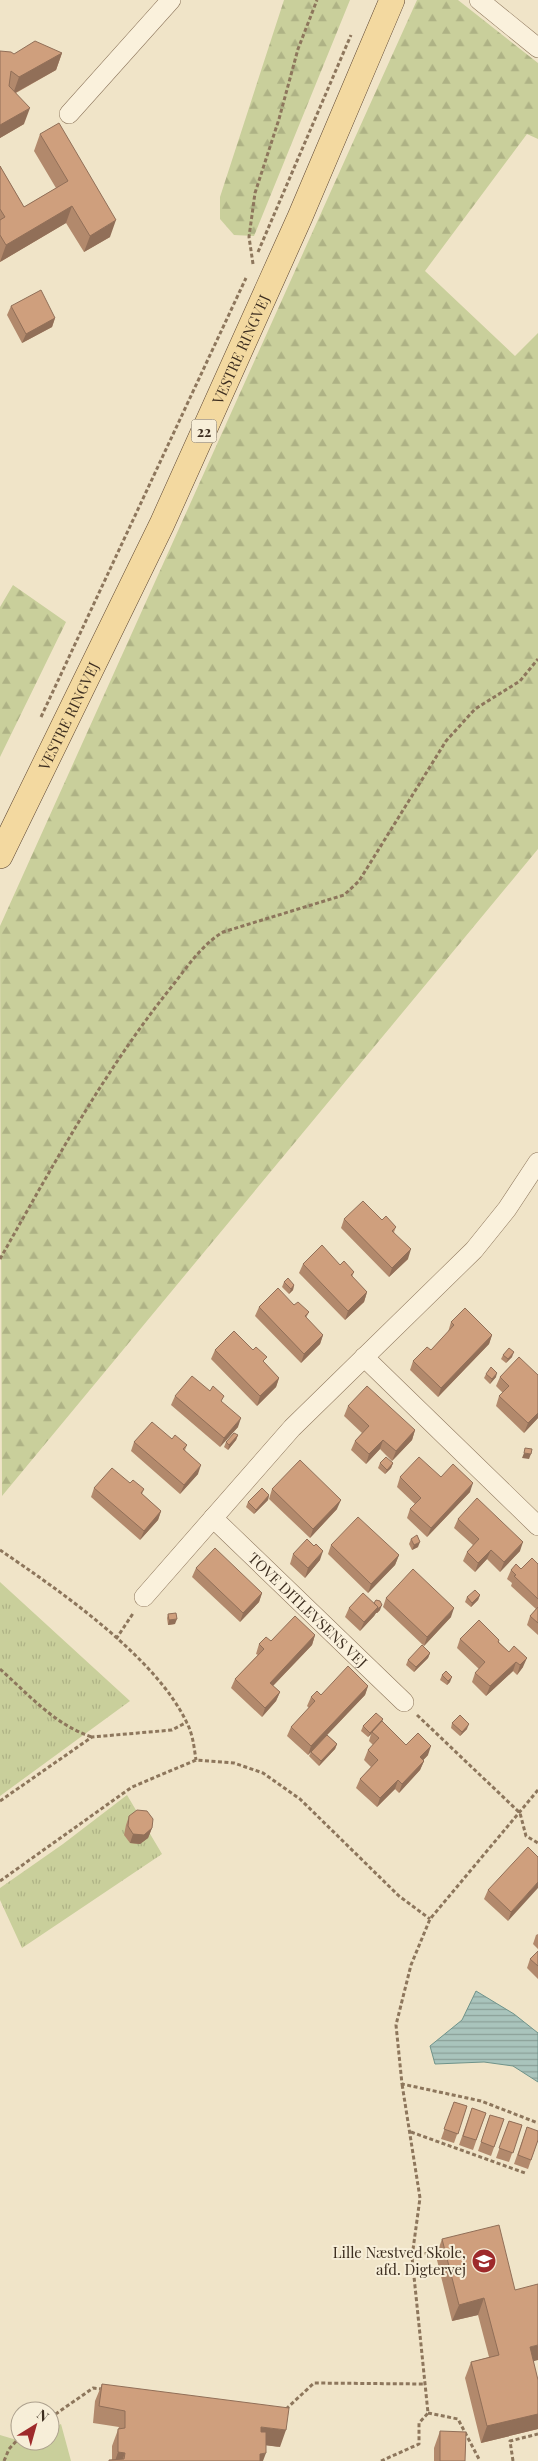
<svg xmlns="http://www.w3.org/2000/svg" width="538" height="2461" font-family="'Playfair Display',serif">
	<defs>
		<pattern id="forest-firs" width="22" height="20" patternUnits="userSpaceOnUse" patternTransform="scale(1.25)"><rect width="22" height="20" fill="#c9cf9b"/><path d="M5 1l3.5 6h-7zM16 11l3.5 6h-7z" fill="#aeb285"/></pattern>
		<pattern id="park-tufts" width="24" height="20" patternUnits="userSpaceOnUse" patternTransform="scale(1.25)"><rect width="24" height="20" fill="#c9cf9b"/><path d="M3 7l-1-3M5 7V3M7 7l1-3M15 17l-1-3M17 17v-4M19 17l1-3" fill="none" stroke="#aeb285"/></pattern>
		<pattern id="water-rules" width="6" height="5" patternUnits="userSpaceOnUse" patternTransform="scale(1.25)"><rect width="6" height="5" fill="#a9c4bc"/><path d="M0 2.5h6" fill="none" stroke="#8ba098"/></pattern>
	</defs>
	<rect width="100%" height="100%" fill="#f0e4c8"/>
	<path fill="url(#forest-firs)" d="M284,0h66l-96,236 -20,-1 -14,-16v-22z
		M417,0h41l80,63v76l-11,-5 -102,137 90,85 23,-23v516l-536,647 -2,-570z
		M13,585l53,37 -66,135v-150z"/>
	<path fill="url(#park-tufts)" d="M0,1582l130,119 -130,95z
		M127,1795l35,59 -140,94 -22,-48v-12l63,-44z"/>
	<path fill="#c9cf9b" d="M61,2424l10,37h-71v-26l20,6h30v-12z"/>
	<path fill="url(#water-rules)" stroke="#6f938a" d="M476,1991l38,23 24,19v49l-25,-16 -29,-4 -49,2 -5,-18 32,-26z"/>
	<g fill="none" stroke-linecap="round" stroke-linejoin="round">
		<defs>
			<g id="minor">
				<path d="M479,0l59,48"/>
				<path d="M69,114l102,-114"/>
				<path d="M364,1357l174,169"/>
				<path id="s1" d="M213,1518l191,184"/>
				<path d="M144,1597l148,-169 182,-178 33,-41 31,-47"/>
			</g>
			<g id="major">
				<path id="s2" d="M0,856l162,-332 138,-307 92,-217"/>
			</g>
		</defs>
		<use href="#minor" stroke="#8d765c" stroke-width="20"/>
		<use href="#major" stroke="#5b4430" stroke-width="26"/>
		<path stroke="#8d765c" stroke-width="3" stroke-dasharray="4 2.5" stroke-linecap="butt" d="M258,252l93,-217
			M253,264l-4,-27 6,-44 24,-74 19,-70 19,-49
			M41,717l205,-439
			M0,1259c52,-92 103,-186 169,-269 17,-21 31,-44 54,-58l121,-37 15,-14 87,-140 29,-32 45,-28 18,-22
			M0,1550c60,41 156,107 187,173 6,12 7,24 9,37
			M116,1639l18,-27
			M0,1669c29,26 55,56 92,68
			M417,1715l103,98 6,23 12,7
			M538,1790l-108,129 -19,46 -15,60 6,59 79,17 57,22
			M0,1801l92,-64 80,-7 15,-8
			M0,1881l132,-94 64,-27 38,3 29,10 37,26 99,97 31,23
			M411,2132l114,41
			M412,2257l28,-7
			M286,2409l28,-26 110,1
			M428,2413l30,6 22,42
			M50,2418l43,-30 9,1
			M4,2461l5,-12 11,-12
			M381,2461l38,-17v-21l9,-10 -16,-156 8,-59 -18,-114
			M513,2461l-3,-20 28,-7"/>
		<use href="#minor" stroke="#faf1dc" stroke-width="19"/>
		<use href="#major" stroke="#f3d9a0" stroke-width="25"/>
	</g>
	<path fill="#b2896c" d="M0,51l14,3 48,-1 -6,17 -40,23 8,31 -24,14z
		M40,134l70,103 -26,15 -18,-29 -66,39v-96l24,41 32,-19 -22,-37z
		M11,306l44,12 -3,9 -30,16 -15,-28z
		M344,1219l38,1 14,7 -2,5 14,27 -19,18 -48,-49z
		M303,1264l37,1 14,7 -2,5 15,15 -3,10 -19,18 -46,-47z
		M284,1282l10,3 -1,5 -4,4 -7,-7z
		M294,1305l15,7 -3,6 17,17 -3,9 -19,19 -46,-47 4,-9z
		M451,1322l41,13 -3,9 -51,53 -28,-27 3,-9 18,-11 17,-18z
		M215,1350h38l26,28 -3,9 -19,19 -46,-47z
		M503,1355l9,2 -6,6 -5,-4z
		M486,1374l10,3 -6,7 -6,-6z
		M538,1375v43l-14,15 -28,-27 3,-10 4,-3 -7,-7 4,-9z
		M175,1396l47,6 16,25 -18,20 -49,-42z
		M348,1406l67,24 -3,10 -20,21 -12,-12 -14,15 -15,-14 4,-9 7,-8 -18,-17z
		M238,1435l-2,5 -8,10 -4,-3 2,-5z
		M172,1439l15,6 -2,5 13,24 -18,20 -49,-43 3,-9z
		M380,1463h13l-2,5 -6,6 -7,-6z
		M400,1477h41l29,15 -43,45 -20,-19 3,-9 5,-5 -18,-17z
		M130,1483l14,6 -2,5 19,17 -3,9 -18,20 -49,-43 3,-9z
		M272,1489l65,20 -27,29 -41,-39z
		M269,1495l-1,5 -14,14 -8,-7 2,-5z
		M458,1519l62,32 -20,21 -13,-13 -12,13 -12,-11 4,-9 6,-7 -19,-17z
		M411,1539l7,8 -6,3 -3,-6z
		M331,1545l68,10 -4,10 -27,28 -40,-39z
		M293,1554l27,6 -15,18 -15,-14z
		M538,1564v71l-11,-10 3,-9 6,-7 -25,-23 1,-3 -5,-4 4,-9 10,-1z
		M196,1568l66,25 -3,9 -19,20 -48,-45z
		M480,1595l-2,5 -7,7 -6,-5 2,-5z
		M386,1598l65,19 -27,29 -41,-39z
		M349,1608l31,2 -3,3h-1l-2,3 -14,15 -15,-14z
		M168,1614l7,10 -7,1 -1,-7z
		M315,1635l-3,10 -39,41 7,6 -4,9 -14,16 -31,-29 4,-9 23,-24 -2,-1 3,-10 12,-3z
		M460,1639l39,1v2l24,25 -6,8 -4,-4 -27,25 -14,-14 3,-9 4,-4 -22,-21z
		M430,1653l-2,5 -14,14 -8,-7 2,-5z
		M442,1675l8,7 -3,3 -7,-5z
		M368,1686l-3,9 -38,40 10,9 -2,5 -16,17 -10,-10 2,-4 -3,3 -21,-19 4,-9 18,-19 -2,-2 4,-9z
		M383,1719l-1,2 24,24 22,10 -5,5 1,1 -4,9 -21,23 -4,-4 -18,18 -21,-19 4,-9 11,-12 -7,-7 4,-10 5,-5 -4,-4 2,-7 -3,3 -7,-6 2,-5z
		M452,1723l15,6 -7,7 -9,-8z
		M129,1816l23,12 -4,10 -8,6 -10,-1 -6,-8 2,-10z
		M538,1857l-30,64 -24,-22 4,-9z
		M538,1934v15l-5,-5 3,-9z
		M538,1951v28l-11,-11 3,-9z
		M454,2102l13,4 -13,37 -13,-4z
		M472,2108l14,5 -13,37 -14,-5z
		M490,2115l14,4 -13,37 -13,-5z
		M509,2121l13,4 -13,37 -13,-4z
		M527,2127l11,13 -10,29 -14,-5z
		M442,2239l91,122 5,19v49l-57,14 -16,-65 6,-16 18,-5 -11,-42 -26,6 -16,-65z
		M102,2384l178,63 -14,-2v8l-154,7v-14l7,-19 -26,-4 2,-22z
		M440,2431l25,30h-31v-13z"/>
	<path fill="#916f58" d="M62,53l-6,17 -43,24 6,-17z
		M30,108l-6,16 -24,14v-13z
		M72,206l-6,17 -66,39 6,-17z
		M116,220l-6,17 -26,15 6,-16z
		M55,318l-3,9 -30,16 4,-9z
		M411,1249l-3,10 -19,18 3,-9z
		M294,1285l-1,5 -4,4 2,-5z
		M367,1292l-3,10 -19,18 3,-9z
		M323,1335l-3,9 -19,19 3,-9z
		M492,1335l-3,9 -51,53 3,-9z
		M514,1352l-2,5 -6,6 2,-4z
		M497,1373l-1,4 -6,7 2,-5z
		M279,1378l-3,9 -19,19 3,-10z
		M538,1413v5l-14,15 4,-10z
		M241,1418l-3,9 -18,20 4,-9z
		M415,1430l-3,10 -20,21 4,-10z
		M238,1435l-2,5 -8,10 1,-5z
		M383,1440l-3,9 -14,15 3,-10z
		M524,1453l7,1 -2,5 -7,-1z
		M393,1463l-2,5 -6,6 2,-4z
		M201,1465l-3,9 -18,20 4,-9z
		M473,1483l-3,9 -43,45 4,-9z
		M269,1495l-1,5 -14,14 2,-4z
		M341,1500l-4,9 -27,29 3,-9z
		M161,1511l-3,9 -18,20 4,-9z
		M420,1542l-2,5 -6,3 2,-5z
		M523,1542l-3,9 -20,21 4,-10z
		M491,1550l-4,9 -12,13 3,-9z
		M323,1551l-3,9 -15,18 3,-10z
		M399,1555l-4,10 -27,28 3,-9z
		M262,1593l-3,9 -19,20 3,-9z
		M480,1595l-2,5 -7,7 1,-4z
		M382,1605l-2,5 -3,3h-1l-2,3 -14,15 4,-9 11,-14z
		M454,1608l-3,9 -27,29 3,-9z
		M177,1619l-2,5 -7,1 1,-5z
		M315,1635l-3,10 -45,47 3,-9z
		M430,1653l-2,5 -14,14 2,-5z
		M527,1658l-4,9 -6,8 3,-10z
		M516,1662l-3,9 -27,25 4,-10z
		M452,1677l-2,5 -3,3 1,-4z
		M368,1686l-3,9 -57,60 3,-9z
		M280,1692l-4,9 -14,16 3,-9z
		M383,1719l-2,5 -9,8 -1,2 -3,3 2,-4z
		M469,1724l-2,5 -7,7 2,-4z
		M337,1744l-2,5 -16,17 2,-5z
		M431,1746l-3,9 -11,12 3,-10z
		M424,1761l-4,9 -21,23 3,-9z
		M398,1780l-3,9 -18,18 3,-9z
		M152,1828l-4,10 -8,6 -10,-1 3,-9z
		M538,1882v6l-30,33 3,-9z
		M484,2298l-6,17 -26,6 7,-16z
		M538,2345v15l-14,4 6,-17z
		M538,2414v15l-57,14 6,-17z
		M261,2427l25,3 -6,17 -25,-3z
		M118,2452l7,1 -3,8h-7z
		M266,2453l-3,8h-5l2,-7z"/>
	<path fill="#cf9f7d" stroke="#916f58" d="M35,41l27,12 -43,24 -8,-6 -2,15 21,22 -30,17v-74l11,1 3,2z
		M59,123l57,97 -26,16 -18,-30 -66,39 -6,-10v-15l5,-3 -5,-8v-43l24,41 44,-26 -28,-47z
		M41,290l14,28 -29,16 -15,-28z
		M363,1201l19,19 4,-4 10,11 -4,4 19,18 -19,19 -48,-49z
		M322,1245l18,20 4,-4 10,11 -3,3 16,17 -19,19 -45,-47z
		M288,1278l6,7 -3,4 -7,-7z
		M278,1288l16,17 4,-3 11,10 -4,4 18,19 -19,19 -45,-47z
		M465,1308l27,27 -51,53 -28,-27 14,-14 4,3 23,-25 -3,-3z
		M234,1331l19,19 3,-3 11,10 -4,4 16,17 -19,18 -45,-46z
		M509,1348l5,4 -6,7 -5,-4z
		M519,1357l19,18v38l-10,10 -29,-27 10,-10 -9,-9z
		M491,1367l6,6 -5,6 -6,-5z
		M192,1376l18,15 3,-5 11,10 -3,5 20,17 -17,20 -49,-42z
		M367,1386l48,44 -19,21 -13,-11 -14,14 -14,-13 14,-15 -21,-20z
		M152,1422l20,17 3,-4 12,10 -4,4 18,16 -17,20 -50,-43z
		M234,1433l4,2 -9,10 -3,-3z
		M525,1448l7,1 -1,5 -7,-1z
		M386,1457l7,6 -6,7 -7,-7z
		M419,1457l22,20 12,-13 20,19 -42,45 -21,-19 11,-11 -21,-21z
		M300,1460l41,40 -28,29 -41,-40z
		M112,1468l18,15 3,-3 11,9 -3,4 20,18 -17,20 -50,-43z
		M262,1488l7,7 -13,15 -8,-8z
		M477,1498l46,44 -19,20 -13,-12 -13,13 -11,-11 12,-13 -21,-20z
		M358,1517l41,38 -28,29 -40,-39z
		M417,1535l3,7 -6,3 -3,-6z
		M307,1539l7,7 2,-2 7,7 -15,17 -15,-14z
		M215,1548l47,45 -19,20 -47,-45z
		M532,1558l6,6v35l-24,-23 2,-1 -5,-5 5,-6 5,5z
		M413,1569l41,39 -27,29 -41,-39z
		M475,1590l5,5 -8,8 -5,-6z
		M363,1593l15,14 -14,15 -15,-14z
		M376,1600l4,1 2,4 -3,3h-2l1,-1 -4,-4z
		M538,1607v16l-8,-7z
		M176,1613l1,6 -8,1 -1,-6z
		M295,1616l20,19 -45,48 10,9 -15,16 -30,-29 29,-30 -5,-5 7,-7 5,4z
		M479,1620l20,20 -1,2 11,10 5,-6 13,12 -7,7 -4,-3 -26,24 -15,-13 10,-11 -25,-23z
		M422,1645l8,8 -14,14 -8,-7z
		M348,1666l20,20 -57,60 -20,-19 24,-26 -4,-4 6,-6 4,4z
		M446,1671l6,6 -4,4 -6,-6z
		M376,1713l7,6 -13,14 -7,-7z
		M460,1715l9,9 -7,8 -10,-9z
		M382,1721l24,24 12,-12 13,13 -11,11 4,4 -22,23 -4,-4 -18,18 -20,-19 18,-19 -10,-10 11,-12 -7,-6z
		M327,1735l10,9 -16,17 -10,-9z
		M137,1810l10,1 6,8 -1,9 -8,7 -11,-1 -5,-8 1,-10z
		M528,1847l10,10v25l-27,30 -23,-22z
		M538,1951v15l-8,-7z
		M454,2102l13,4 -9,28 -14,-5z
		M472,2108l14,5 -10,27 -13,-4z
		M490,2115l14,4 -10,28 -13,-5z
		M509,2121l13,4 -9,28 -14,-5z
		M527,2127l11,4v9l-7,20 -13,-5z
		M499,2225l16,65 23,-6v61l-8,2 8,33v34l-51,12 -16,-64 28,-7 -15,-57 -25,7 -17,-66z
		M102,2384l187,24 -3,22 -25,-3v5h5v21l-6,1v7h-151v-1l15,-1 1,-6 -7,-1v-23l7,-1v-17l-26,-5z
		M440,2431l26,1 -1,29h-25z"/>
	<defs>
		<symbol id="school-disc" viewBox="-11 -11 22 22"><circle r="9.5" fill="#9e2a2b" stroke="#f7eed8"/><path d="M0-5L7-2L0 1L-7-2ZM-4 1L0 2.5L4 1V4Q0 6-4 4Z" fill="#fff"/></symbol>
	</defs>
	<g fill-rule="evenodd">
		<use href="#school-disc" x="470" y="2247" width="28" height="28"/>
	</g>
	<g text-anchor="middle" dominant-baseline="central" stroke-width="4" stroke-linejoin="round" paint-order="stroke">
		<rect fill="#f7eed8" stroke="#756857" stroke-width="1" x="191.5" y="419.5" width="25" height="23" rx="4"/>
		<g font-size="14" font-weight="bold" fill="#3d2e20">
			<text x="204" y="431">22</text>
		</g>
		<g font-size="15" fill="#3d2e20" stroke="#f7eed8">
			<text stroke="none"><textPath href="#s2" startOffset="561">VESTRE RINGVEJ</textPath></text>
			<text stroke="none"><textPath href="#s2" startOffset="156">VESTRE RINGVEJ</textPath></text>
			<text stroke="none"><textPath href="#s1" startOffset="132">TOVE DITLEVSENS VEJ</textPath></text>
		</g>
		<g font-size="15" fill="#3d2e20" stroke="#f7eed8" text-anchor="end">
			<text x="466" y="2252">Lille Næstved Skole,<tspan x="466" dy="17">afd. Digtervej</tspan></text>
		</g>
	</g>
	<g transform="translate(35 2426) rotate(37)"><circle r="24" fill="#f7eed8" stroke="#ada18e"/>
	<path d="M0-4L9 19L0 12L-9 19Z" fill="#9e2a2b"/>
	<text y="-8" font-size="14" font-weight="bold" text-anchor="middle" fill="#3d2e20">N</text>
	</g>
</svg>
